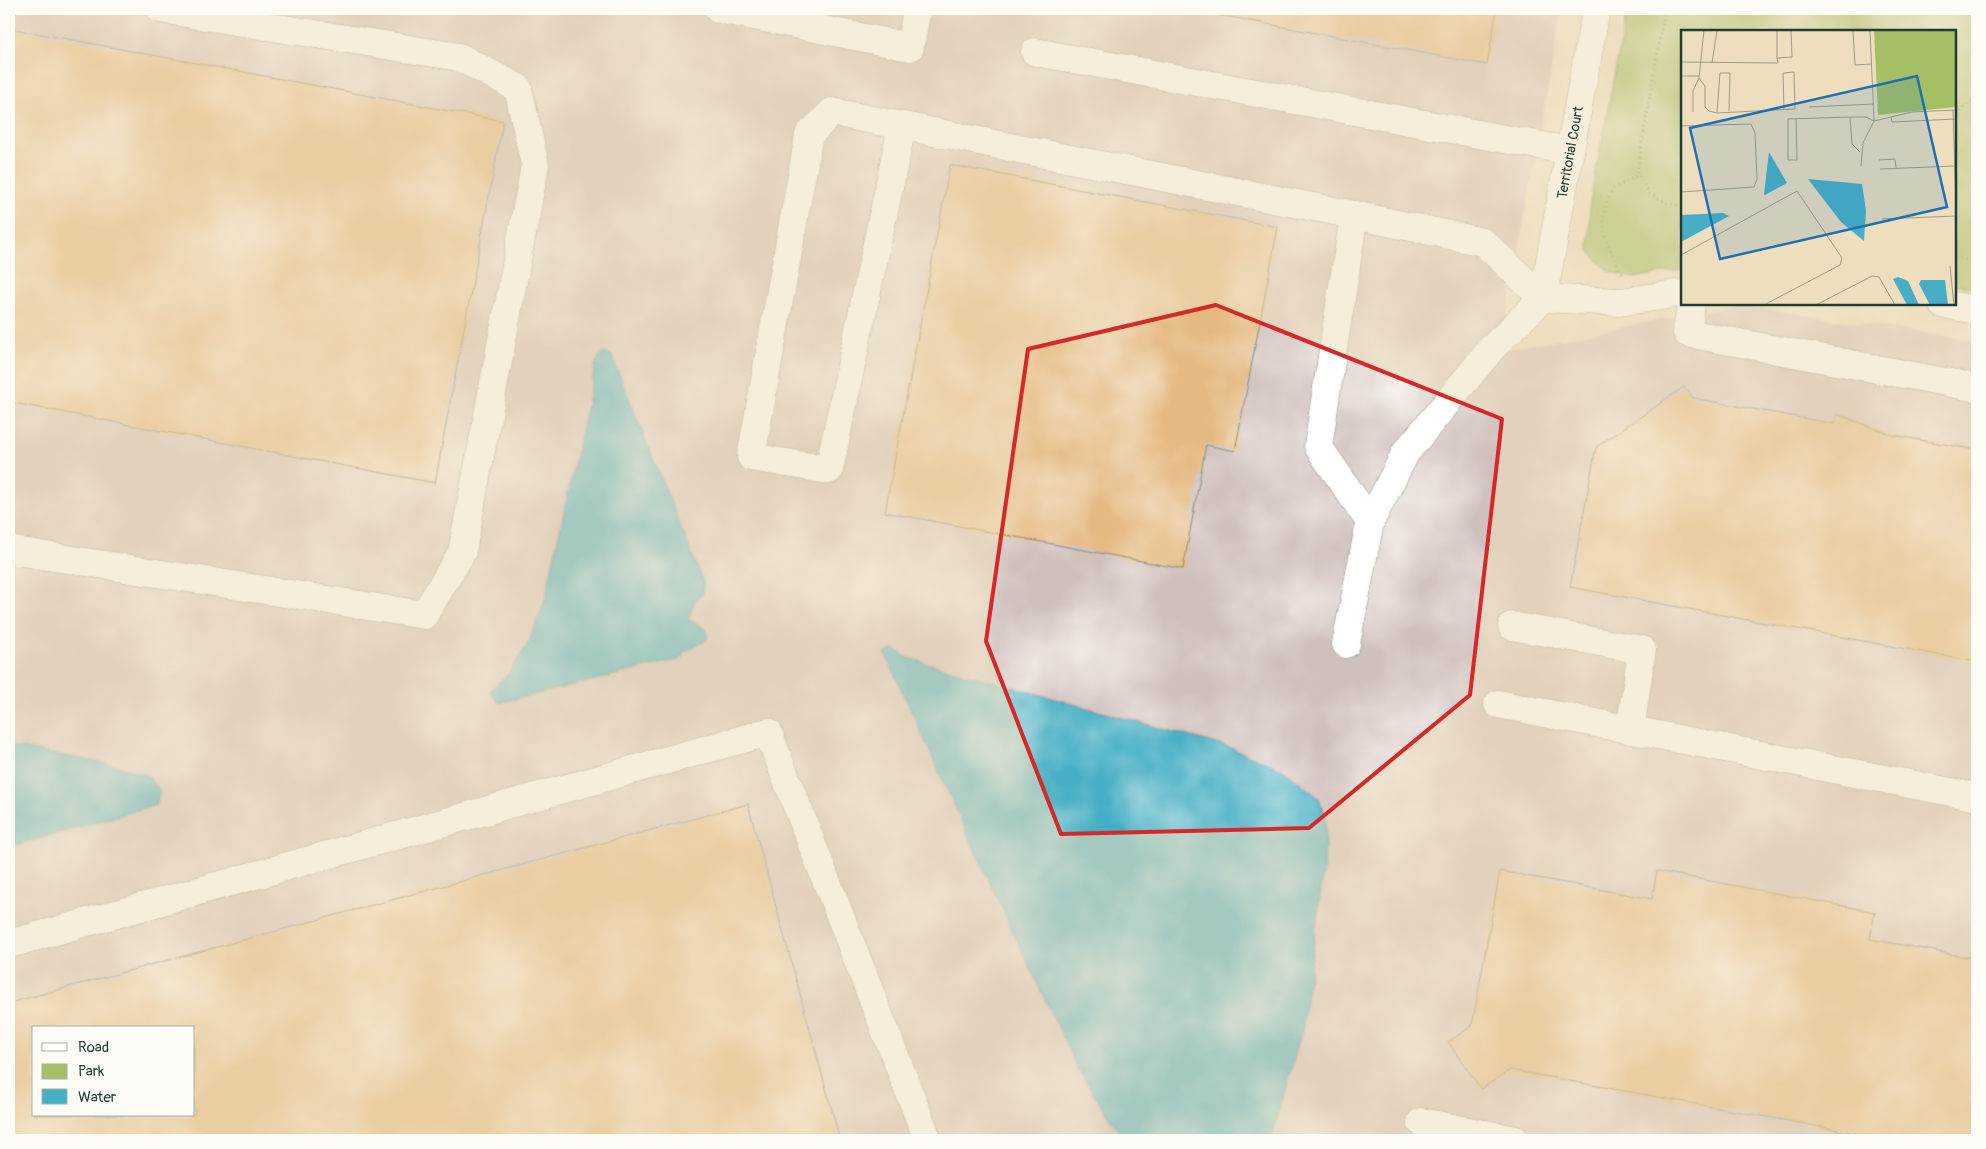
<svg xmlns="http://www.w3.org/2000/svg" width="1986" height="1149" font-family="Pangolin,sans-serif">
	<rect width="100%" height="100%" fill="#fdfcf7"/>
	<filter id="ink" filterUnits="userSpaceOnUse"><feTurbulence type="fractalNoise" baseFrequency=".02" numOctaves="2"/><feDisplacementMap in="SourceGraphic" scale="10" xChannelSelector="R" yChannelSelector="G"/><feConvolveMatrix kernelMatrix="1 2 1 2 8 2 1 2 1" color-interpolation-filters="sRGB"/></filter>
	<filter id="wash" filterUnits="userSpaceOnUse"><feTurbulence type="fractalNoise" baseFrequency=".0096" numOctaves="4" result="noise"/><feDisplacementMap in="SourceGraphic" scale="20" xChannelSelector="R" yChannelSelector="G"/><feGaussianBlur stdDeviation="1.12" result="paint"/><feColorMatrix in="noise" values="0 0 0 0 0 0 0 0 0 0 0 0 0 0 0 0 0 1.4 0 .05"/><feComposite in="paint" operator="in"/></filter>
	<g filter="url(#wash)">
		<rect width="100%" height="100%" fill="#eedebe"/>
		<path fill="#d0c0bc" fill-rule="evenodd" d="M9,9h1553l-61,341 238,-45 238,36v799h-1968zM34,1028h160v87h-160z"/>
		<path fill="#a5bf65" stroke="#627e4c" d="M1627,9h350v279l-22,-4v-253h-273v239l-49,8 -25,-7 -19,-20 1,-49z"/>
		<path fill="#46afc5" stroke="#32767c" d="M601,354h10l92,228v12l-8,6 -7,19 19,11v10l-23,12 -3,7 -182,44 -9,-12 17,-16 21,-31 17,-44 51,-237z
			M895,649l10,8 326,91 53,22 35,28 7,23 -2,46 -22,163 -31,110h-147l-47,-72 -119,-254 -73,-161z
			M9,746l104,19 34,10 13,16 -4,14 -147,42z"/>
		<g id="blocks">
			<path fill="#e5ba82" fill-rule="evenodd" d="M1187,9h310l-10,56z
				M9,28l494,93 -68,362 -426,-81z
				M950,165l328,62 -43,224 -29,-6 -23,124 -298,-57z
				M1684,387l9,11 142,26 2,-10 55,21 85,15v212l-407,-75 26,-140z
				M748,804l92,336h-831v-137zM34,1028h160v87h-160z
				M1500,871l152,28 5,-28 218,41 -5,27 107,20v181h-84l-383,-70 -29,19 -33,-47 24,-16z"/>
		</g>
	</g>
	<g filter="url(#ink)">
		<use href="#blocks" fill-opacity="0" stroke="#868e79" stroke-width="1"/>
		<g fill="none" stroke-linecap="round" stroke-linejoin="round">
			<defs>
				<g id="minor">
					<path d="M718,9l192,38 7,-38"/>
					<path d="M1035,52l535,99"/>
					<path d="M902,126l-73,344 -78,-13 58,-322 23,-23 522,103"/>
					<path id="s1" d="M1543,298l53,-289"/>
					<path d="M1691,304l-4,29 290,55"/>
					<path d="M1942,304l35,6"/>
					<path d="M1370,522l-52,-76 36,-231 129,27 60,56 77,4 62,-9"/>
					<path d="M9,550l415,65 38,-63 73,-387 -17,-77 -59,-31 -299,-48"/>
					<path d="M1512,626l130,24 -12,80"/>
					<path d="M1346,644l24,-122 36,-70 86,-104 51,-50"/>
					<path d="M1498,704l479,93"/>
					<path d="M9,944l759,-212 160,408"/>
					<path d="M1421,1122l95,18"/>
				</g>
			</defs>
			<use href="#minor" stroke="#868e79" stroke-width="29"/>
			<path stroke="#868e79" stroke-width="3" stroke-dasharray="1 4" stroke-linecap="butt" d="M1665,9l-28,163 12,21 18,10 15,3
				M1955,114l22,-17
				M1955,257l22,5
				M1622,273l-17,-34 -2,-18 4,-20 6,-12 26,-14"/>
			<use href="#minor" stroke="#fff" stroke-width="28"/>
		</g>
	</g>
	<path d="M0 0H1986V1149H0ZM1216,305l286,114 -32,276 -161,133 -248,6 -75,-193 42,-292z" fill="#eedebe" fill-opacity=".55" fill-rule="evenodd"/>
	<path fill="none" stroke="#d62828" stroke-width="4" stroke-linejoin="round" d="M1216,305l286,114 -32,276 -161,133 -248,6 -75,-193 42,-292z"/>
	<g text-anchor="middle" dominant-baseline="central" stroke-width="4" stroke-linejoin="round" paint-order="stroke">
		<g font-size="14" fill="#1f3d34" stroke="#fdfcf7">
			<text stroke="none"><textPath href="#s1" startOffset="148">Territorial Court</textPath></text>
		</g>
	</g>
	<g transform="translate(1681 30)">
		<rect width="275" height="275" fill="#eedebe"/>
		<path d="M193,0h82v77l-78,8z" fill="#a5bf65"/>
		<path d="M88,122l18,31 -22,12 -1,-1zM127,149l54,5 4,27 -2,30 -23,-19zM42,183l6,3 -48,26v-27zM217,247l10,4 11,24h-12l-14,-26zM240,250h24l3,25h-18l-11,-21z" fill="#46afc5"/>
		<path fill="none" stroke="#9b9e87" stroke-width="1" d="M96,0v28l15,-1 -1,-27M129,0h52M189,0l4,91M172,1l2,34 16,-1M0,32l97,1 -1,-5M31,33l5,-33M0,46h18M18,48l6,8v21l4,4 8,2 78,-4 -1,-37 -11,1 1,37M128,77l64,-3M272,80l3,96M12,82v-21l6,-13 5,-48M36,83l3,-40h10l-1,38M210,87l1,5 64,-3M115,89l1,41h-9v-41l62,-2M0,96l70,-2 4,9 2,46 -3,8 -73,5M179,122l-8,-8 -2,-27h16l8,4 38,-9 44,-2M198,130l16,-1 1,9M180,136l2,-23 11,-22M199,139l75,-3M201,189l74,-3M0,225l116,-64 45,67 -2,7 -76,40M269,236l4,39M135,275l56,-29 7,1 16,28"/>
		<path fill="#1f6fb2" fill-opacity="0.15" stroke="#1f6fb2" stroke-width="2.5" d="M236,46l30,131 -227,52 -30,-131z"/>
		<rect width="275" height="275" fill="none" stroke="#1f3d34" stroke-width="2.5"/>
	</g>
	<rect width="1986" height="1149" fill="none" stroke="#fdfcf7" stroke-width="30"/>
	<rect x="32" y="1026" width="162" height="90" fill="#fdfcf7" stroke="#a4b0a9"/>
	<rect x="42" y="1043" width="25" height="8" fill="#ffffff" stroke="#a4b0a9"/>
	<text x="78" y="1052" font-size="15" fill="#1f3d34">Road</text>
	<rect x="42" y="1064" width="25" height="15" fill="#a5bf65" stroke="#a4b0a9"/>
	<text x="78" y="1076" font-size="15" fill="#1f3d34">Park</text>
	<rect x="42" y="1089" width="25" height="15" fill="#46afc5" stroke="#a4b0a9"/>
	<text x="78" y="1102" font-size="15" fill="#1f3d34">Water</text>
</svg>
